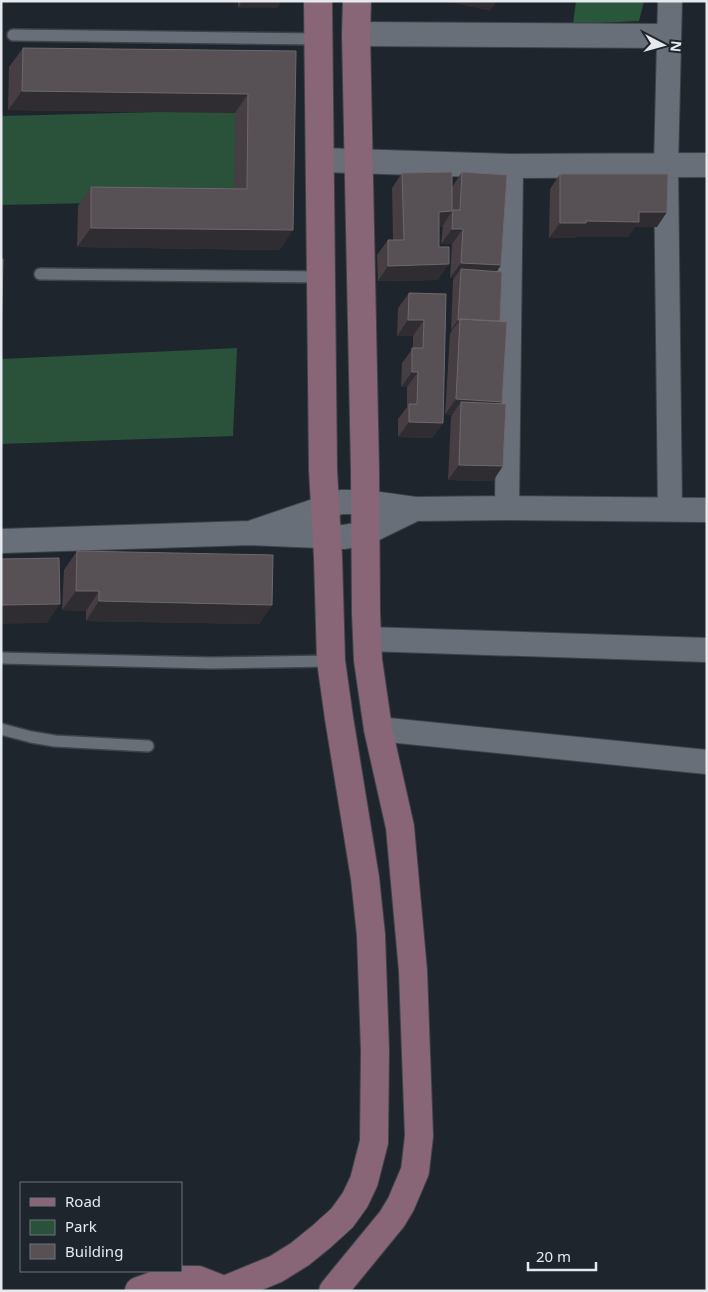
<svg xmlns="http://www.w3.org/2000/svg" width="708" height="1292" font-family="'Noto Sans',sans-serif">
	<rect width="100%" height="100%" fill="#1f252c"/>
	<path fill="#2a513a" d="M237,110l-1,90 -235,5v-89z
		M237,348l-4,88 -232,8v-85z"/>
	<path fill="#28573c" d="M576,1h68l-5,20 -66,3z"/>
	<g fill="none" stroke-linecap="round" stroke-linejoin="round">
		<defs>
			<path id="lane" d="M13,35l305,4
				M40,274l281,3
				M1,658l211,5 119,-2
				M1,729l30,8 24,4 93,5"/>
			<path id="street" d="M356,34l312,2
				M320,160l191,6 196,-1
				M507,508l4,-342
				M670,509l-4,-343 4,-165
				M250,533l91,-31h24l50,7 92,-1 200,2
				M1,541l249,-8 94,4 22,-4 49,-24
				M367,639l340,11
				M378,729l329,33"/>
			<path id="secondary" d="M225,1290l51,-21 24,-15 21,-17 21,-19 13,-18 9,-19 10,-39 1,-92 -4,-115 -6,-57 -26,-160 -8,-57 -3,-104 -5,-87 -5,-469
				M139,1291l31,-11h28l28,11
				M333,1291l59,-72 9,-15 14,-33 4,-35 -6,-165 -13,-144 -22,-98 -10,-69 -2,-47 -1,-143 -9,-436 1,-33"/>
		</defs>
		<use href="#lane" stroke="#3e4349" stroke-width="14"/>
		<use href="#street" stroke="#3e4349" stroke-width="26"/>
		<use href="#secondary" stroke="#3e4349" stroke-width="30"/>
		<use href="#lane" stroke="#696f78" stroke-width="11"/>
		<use href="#street" stroke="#696f78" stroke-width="24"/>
		<use href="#secondary" stroke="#896677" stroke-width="28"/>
	</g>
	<path fill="#463e43" d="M238,1h44l-5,7h-39z
		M23,48l273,3 -16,199 -203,-3 1,-41 13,-19 143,2 1,-76 -227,-3 1,-43z
		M462,172l39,93 -4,6 3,50 1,83 -8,77 -45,-1 3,-63 1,-2 -7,-1 5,-80 2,-4h-1l2,-50 1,-2h-4l2,-34h-11l2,-19 -1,2h-3l-1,53 -60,1 -1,-26 11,-15h5l-1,-52 10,-15 50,14z
		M560,174l97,53h-22l-7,10h-52l-1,1h-26l1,-49z
		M409,293l37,1 -3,129 -11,15 -34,-1v-18l9,-12v-20h-6l1,-24 11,-15v-12h-16l1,-28z
		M77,551l195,54 -13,19 -173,-3v-10l-24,-1 2,-40z"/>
	<path fill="#2f2c32" d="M242,1h40l-5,7h-39z
		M445,1h52l-7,10z
		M22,91l226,3 -13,19 -227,-3z
		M452,211l-10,16h-14l11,-15z
		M639,212h28l-10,15h-22l-7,10h-52l-1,1h-26l11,-15 26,-2z
		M91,228l202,2 -13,20 -203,-3z
		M452,229h11l-11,15h-11z
		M461,263l40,2 -10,15 -30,-11 -7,9h-4z
		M449,264l-11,16 -60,1 10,-15z
		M408,320h16l-11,16h-16z
		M458,320h2l-8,10h-1z
		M412,372h6l-11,15h-6z
		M456,399l46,3 -10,15 -31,-15 -9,13 -7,-1z
		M409,422l34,1 -11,15 -34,-1z
		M459,465l44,1 -10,15 -45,-1z
		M76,591h23l-13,20 -24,-1z
		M99,601l173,4 -13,19 -173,-3z
		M60,604l-13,19 -46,1v-19z"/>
	<path fill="#575055" stroke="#6e686e" d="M23,48l273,3 -3,179 -202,-2v-41l156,2 1,-95 -226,-3z
		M452,172v39l-13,1v35h10v17l-61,2v-26h16l-2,-67z
		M462,172l45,3 -6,90 -40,-2 2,-34h-11l1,-19h7z
		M560,174h108l-1,38h-28v10l-53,-1v2h-26z
		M1,259h2l-2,90z
		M461,269l41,3 -2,49 -40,-2v1h-2z
		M409,293l37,1 -3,129 -34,-1v-18h8l1,-32h-6v-24h11l1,-28h-16z
		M460,319l47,3 -5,80 -46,-3z
		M461,402l45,2 -3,62 -44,-1z
		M77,551l196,4 -1,50 -173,-4v-10h-23z
		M59,558l1,46 -59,1v-46z"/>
	<rect width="708" height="1292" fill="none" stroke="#e6eaef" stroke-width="5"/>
	<rect x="20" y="1182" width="162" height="90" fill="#1f252c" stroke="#6f747a"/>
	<rect x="30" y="1198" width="25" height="8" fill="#896677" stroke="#6f747a"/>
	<text x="65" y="1207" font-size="15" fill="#e6eaef">Road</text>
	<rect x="30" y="1220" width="25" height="15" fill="#2a513a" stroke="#6f747a"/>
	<text x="65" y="1232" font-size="15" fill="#e6eaef">Park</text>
	<rect x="30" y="1244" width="25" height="15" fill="#575055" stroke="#6f747a"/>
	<text x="65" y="1257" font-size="15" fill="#e6eaef">Building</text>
	<g transform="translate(663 45) rotate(96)" stroke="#1f252c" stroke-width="4" paint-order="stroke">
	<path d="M0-4L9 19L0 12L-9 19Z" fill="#e6eaef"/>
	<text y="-8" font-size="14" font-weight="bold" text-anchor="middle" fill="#e6eaef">N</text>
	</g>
	<path d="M528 1262v8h68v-8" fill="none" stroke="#e6eaef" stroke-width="2.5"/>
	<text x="536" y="1262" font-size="15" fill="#e6eaef" stroke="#1f252c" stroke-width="4" paint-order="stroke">20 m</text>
</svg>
